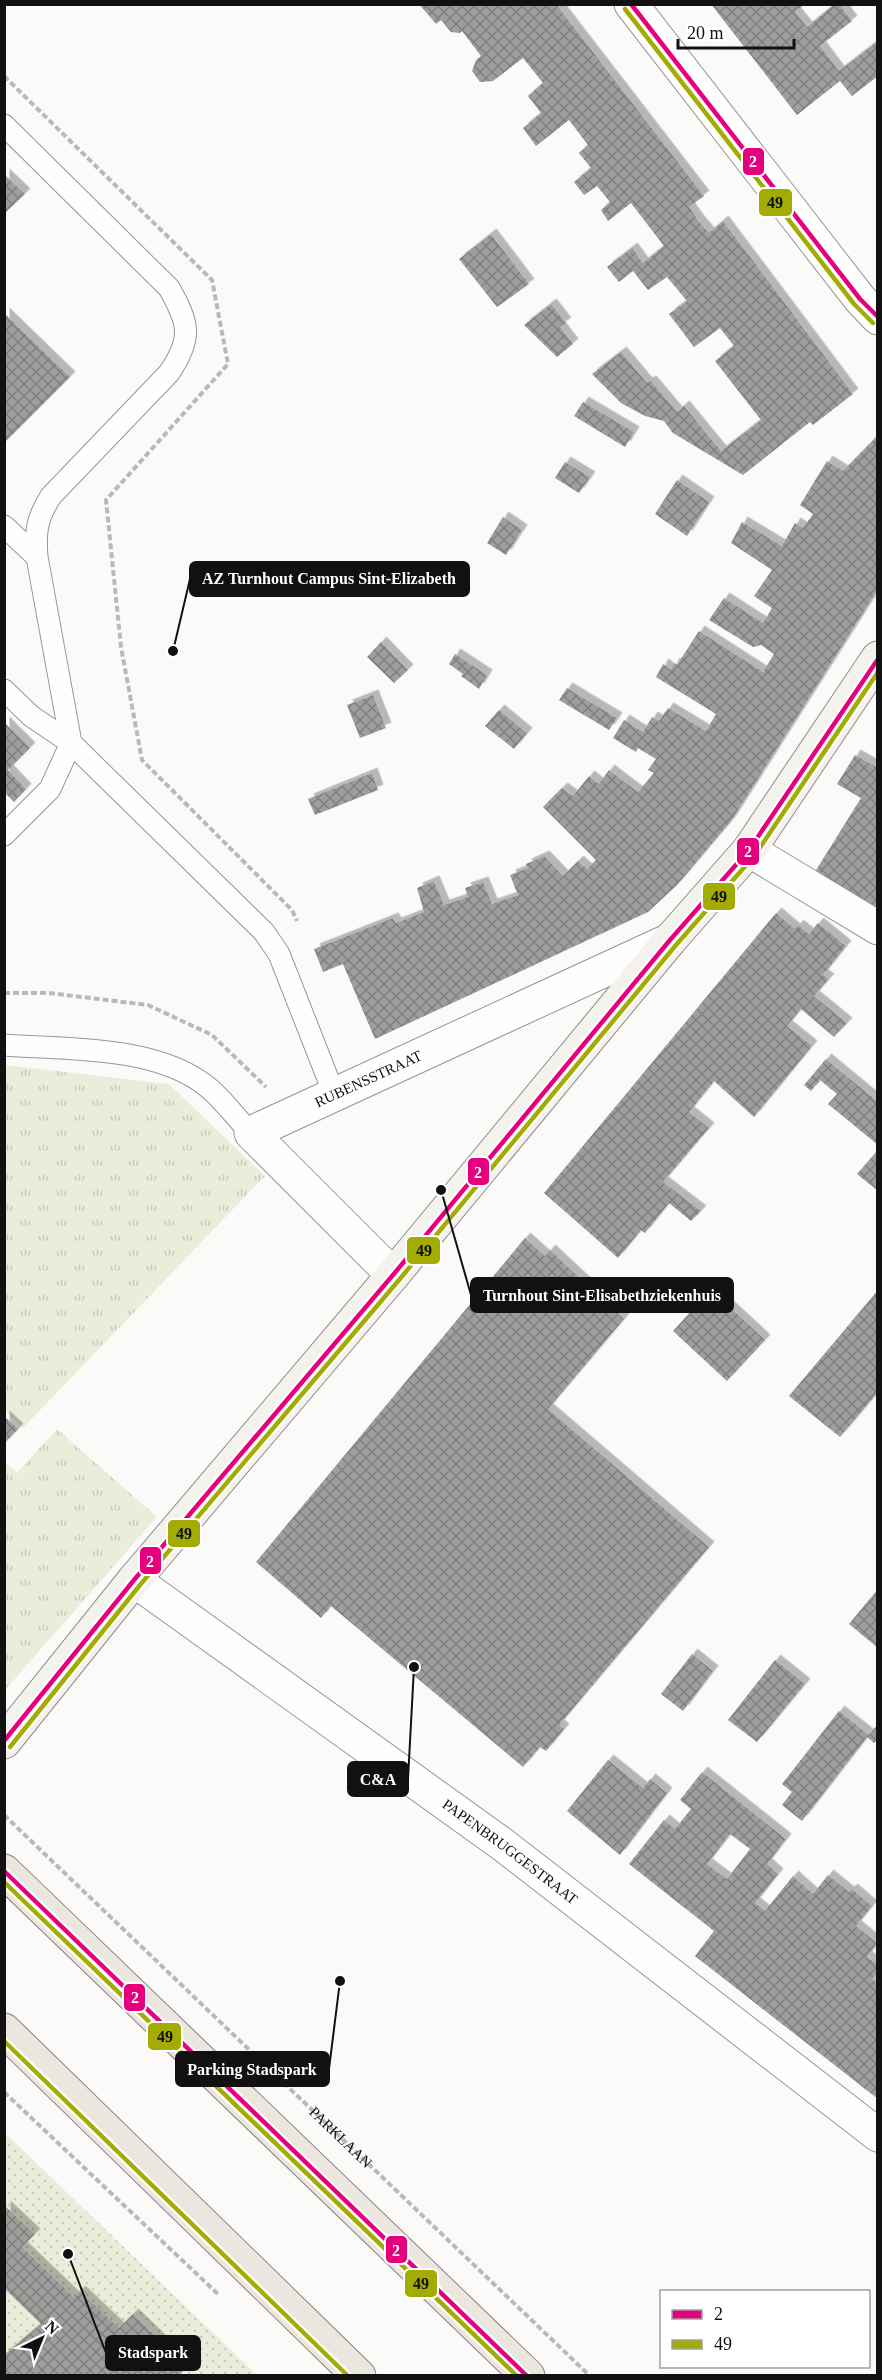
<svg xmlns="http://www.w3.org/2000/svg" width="882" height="2380" font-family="Georgia,serif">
	<defs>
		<pattern id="grass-tufts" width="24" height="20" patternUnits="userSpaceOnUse" patternTransform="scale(1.5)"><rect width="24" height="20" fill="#e9eeda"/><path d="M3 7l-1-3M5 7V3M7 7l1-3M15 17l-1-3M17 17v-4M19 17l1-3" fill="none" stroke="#c7cbba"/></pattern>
		<pattern id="park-dots" width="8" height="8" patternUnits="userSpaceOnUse" patternTransform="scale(1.5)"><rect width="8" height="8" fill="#e9eeda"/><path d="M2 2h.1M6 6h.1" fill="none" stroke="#c7cbba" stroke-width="1.8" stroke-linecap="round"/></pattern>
		<pattern id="building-cross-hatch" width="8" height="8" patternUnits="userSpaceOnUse" patternTransform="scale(1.5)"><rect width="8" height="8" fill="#a09e9c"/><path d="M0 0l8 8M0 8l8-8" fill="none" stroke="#817f7e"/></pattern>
		<filter id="shadow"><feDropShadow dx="5.5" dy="-5.5" stdDeviation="0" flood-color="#0004"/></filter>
	</defs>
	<rect width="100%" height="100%" fill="#fcfaf8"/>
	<path fill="url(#grass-tufts)" d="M5,1065l164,19 96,92 -242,252 -18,-18z
		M57,1429l100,88 -152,173v-228l12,11z"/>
	<path fill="url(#park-dots)" d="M5,2133l252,242h-252z"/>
	<path fill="url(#building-cross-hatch)" fill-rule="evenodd" filter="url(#shadow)" d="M419,4h137l148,192 -15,11 9,13 11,13 14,-12 130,173 -40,31 -3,-3 -67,53 -70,-42 -9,-12 -19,-5 -24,-13 -29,-29 29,-22 26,31 4,-2 26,31 7,-6 37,45 40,-31 -46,-59 19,-15 -14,-18 -26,19 -25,-33 18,-13 -20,-24 -19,13 -15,-19 -14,11 -12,-15 25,-19 11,15 21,-17 -33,-43 -23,18 -7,-11 9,-8 -13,-16 -13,9 -10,-13 17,-14 -12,-15 9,-8 -19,-25 -33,26 -13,-18 18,-15 -13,-17 15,-13 -20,-25 -30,23 -13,1 -8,-11 4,-11 5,-4 -19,-25 -2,2 -9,-1 -10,-12 -5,4z
		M711,4h94l-10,8 12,15 28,-23h4l13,17 -32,25 19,25 39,-30v35l-26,20 -12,-15 -43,34z
		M4,174l21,20 -21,20z
		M491,234l38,50 -32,23 -38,-48z
		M551,304l15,19 -6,4 13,17 -16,13 -33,-32z
		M4,313l66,64 -66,66z
		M583,402l51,30 -9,15 -51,-31z
		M878,435v154l-147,232 -54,64 -29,27 -273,127 -32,-75 -20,8 -9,-23 79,-31 3,5 28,-11 -7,-24 17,-7 10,24 24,-8 -3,-9 18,-6 9,22 26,-9 -8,-20 18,-7 -2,-4 18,-8 19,20 15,-15 9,8 9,-9 -53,-53 19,-19 11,8 16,-20 10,8 10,-14 29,22 16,-19 -6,-3 8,-11 -18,-11 -2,4 -23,-14 11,-18 19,12 9,-15 7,4 9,-13 38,23 10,-17 -60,-37 7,-13 8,6 3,-7 3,2 22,-34 64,41 11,-18 -13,-9 -8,2 -44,-27 15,-22 39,25 9,-15 -18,-12 18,-26 -41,-27 11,-21 40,24 13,-23 8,5 10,-14 -13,-9 27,-44 16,10z
		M565,462l25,15 -11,16 -24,-15z
		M677,480l32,22 -22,34 -32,-22z
		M503,517l19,13 -16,25 -19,-12z
		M381,642l27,28 -14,13 -27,-26z
		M455,654l32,21 -8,14 -18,-13 2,-2 -14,-10z
		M567,688l50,30 -8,12 -50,-30z
		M373,695l13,33 -26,10 -13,-33z
		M499,710l28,23 -13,16 -29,-23z
		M4,722l26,26 -22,22 18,19 -12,13 -10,-10z
		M855,755l23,13v144l-65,-37 48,-77 -24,-14z
		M372,773l6,17 -63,25 -7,-16z
		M776,913l19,16 3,-4 11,9 9,-11 28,23 -23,29 6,4 -15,17 33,27 -13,14 -33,-28 -14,17 25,20 -58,71 -40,-36 -25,31 20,16 -46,54 38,29 -10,10 -22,-18 -24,30 -4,-3 -23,28 -74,-65z
		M826,1059l52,43v43l-50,-41 9,-10 -17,-14 -9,11 -7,-6z
		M878,1150v41l-21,-17z
		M525,1238l20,18 5,-6 74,69 -76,90 161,138 -150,178 5,4 -18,22 -6,-4 -17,20 -192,-161 -10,12 -65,-56z
		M711,1290l54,50 -38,41 -54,-50z
		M878,1290v102l-38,45 -51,-41z
		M4,1416l14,13 -14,15z
		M878,1589v59l-29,-24z
		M692,1654l21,17 -30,40 -22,-17z
		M775,1660l30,24 -48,58 -29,-22z
		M839,1711l30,24 9,-11v15l-4,4 -7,-6 -65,84 -20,-16 10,-13 -10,-8z
		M608,1760l35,28 7,-9 17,14 -47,62 -53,-44z
		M702,1772l84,67 -19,25 11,10 -23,29 10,8 28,-35 20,18 15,-19 21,17 3,-3 20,17 -16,20 21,17 -10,14 11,8v6l-6,8 6,4v116l-183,-143 19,-25 -85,-67 35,-44 11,9 16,-20 -11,-9zM730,1834l20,15 -23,30 -20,-15z
		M5,2206l30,28 -13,13 52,50 6,-6 39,37 14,-14 54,52 -8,10h-175v-21l37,-31 -36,-35z"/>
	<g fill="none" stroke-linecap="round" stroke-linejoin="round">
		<defs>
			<path id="lane" d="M4,125l165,163c20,35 24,50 0,85l-118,123c-14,22 -16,35 -14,61l34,186 193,189 15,22 55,140
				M4,526l33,31
				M4,690l27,26 40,27 -21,46 -46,46
				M4,1045c64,5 155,0 206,44 15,13 27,30 41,44"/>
			<g id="street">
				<path d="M631,4l229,295 18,19"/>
				<path d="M749,850l129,78"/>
				<path id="s2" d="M393,1275l-142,-142 419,-193"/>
				<path id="s3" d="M134,1580l368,264 376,291"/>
			</g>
			<path id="secondary" d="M4,1742l130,-162 259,-305 277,-335 79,-90 129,-192"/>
			<path id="primary" d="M4,1871l524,505
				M4,2030l355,346"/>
		</defs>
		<use href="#lane" stroke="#979695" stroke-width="23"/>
		<use href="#street" stroke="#979695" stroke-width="35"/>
		<use href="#secondary" stroke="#8d8d8c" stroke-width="35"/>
		<use href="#primary" stroke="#848382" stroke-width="35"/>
		<g stroke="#b9b9b8" stroke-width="4" stroke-dasharray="6 3" stroke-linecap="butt">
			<path d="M4,76l208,204 16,84 -122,136 15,147 21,113 150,150 5,11"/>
			<path d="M4,993h45l99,12 64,30 54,52"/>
			<path id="s1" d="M4,1815l586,561"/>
			<path d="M4,2092l216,204"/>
		</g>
		<use href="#lane" stroke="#fffefe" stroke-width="21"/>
		<use href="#street" stroke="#fffefe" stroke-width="33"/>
		<use href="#secondary" stroke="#f4f2ed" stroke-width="33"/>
		<use href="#primary" stroke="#ebe6de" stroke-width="33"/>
		<defs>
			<path id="bus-1" d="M631,4l229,295 18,18
				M4,1741l130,-161 259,-305 277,-335 79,-90 129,-191
				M4,1871l523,505"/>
			<path id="bus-2" d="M625,9l229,295 19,19
				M10,1747l130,-162 259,-305 277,-335 79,-90 123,-183
				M4,1882l513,494
				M4,2041l344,335"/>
		</defs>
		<use href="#bus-1" stroke="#fff" stroke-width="9"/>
		<use href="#bus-2" stroke="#fff" stroke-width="9"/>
		<use href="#bus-1" stroke="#e6007e" stroke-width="4.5"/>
		<use href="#bus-2" stroke="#a3ac03" stroke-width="4.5"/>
	</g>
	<g text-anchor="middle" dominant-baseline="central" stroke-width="6" stroke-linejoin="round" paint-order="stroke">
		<g font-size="15" fill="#111" stroke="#fff">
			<text stroke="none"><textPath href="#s2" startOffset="330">RUBENSSTRAAT</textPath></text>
			<text stroke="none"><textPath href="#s3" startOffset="464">PAPENBRUGGESTRAAT</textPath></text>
			<text stroke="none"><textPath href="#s1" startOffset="466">PARKLAAN</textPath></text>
		</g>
	</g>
	<path fill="none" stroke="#111" stroke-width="2" d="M173 651L190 579M441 1190L471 1295M414 1667L408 1779M340 1981L329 2069M68 2254L106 2353"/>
	<g fill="#111" stroke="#fff" stroke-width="2">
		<circle cx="173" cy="651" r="6"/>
		<circle cx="441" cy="1190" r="6"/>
		<circle cx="414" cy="1667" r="6"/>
		<circle cx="340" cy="1981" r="6"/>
		<circle cx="68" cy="2254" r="6"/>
	</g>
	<g fill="#111" stroke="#111" stroke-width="2">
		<rect x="190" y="562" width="279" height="34" rx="6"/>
		<rect x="471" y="1278" width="262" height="34" rx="6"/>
		<rect x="348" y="1762" width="60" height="34" rx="6"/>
		<rect x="176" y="2052" width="153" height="34" rx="6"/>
		<rect x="106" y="2336" width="94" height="34" rx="6"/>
	</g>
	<g font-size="16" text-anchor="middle" font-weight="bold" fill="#fff">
		<text x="329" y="584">AZ Turnhout Campus Sint-Elizabeth</text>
		<text x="602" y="1301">Turnhout Sint-Elisabethziekenhuis</text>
		<text x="378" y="1785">C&amp;A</text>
		<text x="252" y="2075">Parking Stadspark</text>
		<text x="153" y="2358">Stadspark</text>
	</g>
	<g stroke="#fff" stroke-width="2">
		<rect x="742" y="147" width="23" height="29" rx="6" fill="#e6007e"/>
		<rect x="758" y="188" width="35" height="29" rx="6" fill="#a3ac03"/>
		<rect x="736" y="837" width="24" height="29" rx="6" fill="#e6007e"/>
		<rect x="702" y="882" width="34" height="29" rx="6" fill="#a3ac03"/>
		<rect x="467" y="1157" width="23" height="29" rx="6" fill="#e6007e"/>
		<rect x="406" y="1236" width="35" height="29" rx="6" fill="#a3ac03"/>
		<rect x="167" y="1519" width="34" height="29" rx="6" fill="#a3ac03"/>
		<rect x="139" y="1546" width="23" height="29" rx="6" fill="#e6007e"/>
		<rect x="123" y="1983" width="23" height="29" rx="6" fill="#e6007e"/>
		<rect x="147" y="2022" width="35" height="29" rx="6" fill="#a3ac03"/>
		<rect x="385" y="2235" width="23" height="29" rx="6" fill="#e6007e"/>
		<rect x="404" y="2269" width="34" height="29" rx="6" fill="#a3ac03"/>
	</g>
	<g font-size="16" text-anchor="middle" font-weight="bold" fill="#fff">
		<text x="753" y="167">2</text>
		<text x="748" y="857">2</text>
		<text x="478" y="1178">2</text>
		<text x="150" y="1567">2</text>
		<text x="135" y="2003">2</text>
		<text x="396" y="2256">2</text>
	</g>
	<g font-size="16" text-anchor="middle" font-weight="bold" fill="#111">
		<text x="775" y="208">49</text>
		<text x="719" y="902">49</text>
		<text x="424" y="1256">49</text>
		<text x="184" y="1539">49</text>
		<text x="165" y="2042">49</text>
		<text x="421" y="2289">49</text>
	</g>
	<rect width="882" height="2380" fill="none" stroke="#111111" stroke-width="12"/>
	<rect x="660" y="2290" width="210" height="78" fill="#ffffff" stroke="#a0a0a0" stroke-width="1.5"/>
	<rect x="672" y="2310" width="30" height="9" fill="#e6007e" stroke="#a0a0a0" stroke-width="1.5"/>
	<text x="714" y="2320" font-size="18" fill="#111111">2</text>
	<rect x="672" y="2340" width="30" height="9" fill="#a3ac03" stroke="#a0a0a0" stroke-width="1.5"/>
	<text x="714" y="2350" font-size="18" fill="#111111">49</text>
	<g transform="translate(42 2338) rotate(43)" stroke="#ffffff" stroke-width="4.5" paint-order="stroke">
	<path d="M0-4.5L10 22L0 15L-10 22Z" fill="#111111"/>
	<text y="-9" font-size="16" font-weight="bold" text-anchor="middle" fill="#111111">N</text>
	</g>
	<path d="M678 39v9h116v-9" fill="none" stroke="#111111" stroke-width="3"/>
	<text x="687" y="39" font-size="18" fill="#111111" stroke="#ffffff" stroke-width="4.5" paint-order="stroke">20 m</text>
</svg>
